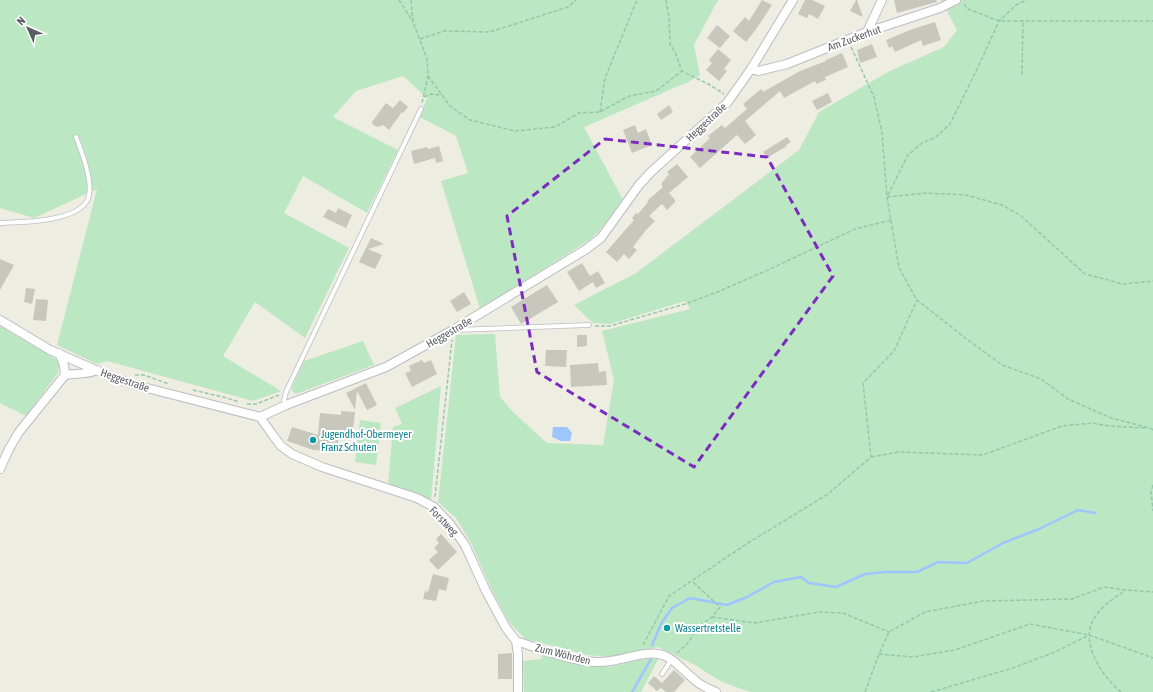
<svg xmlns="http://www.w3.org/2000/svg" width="1153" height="692" font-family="'Asap Condensed',sans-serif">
	<rect width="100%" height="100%" fill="#eeede1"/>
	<path fill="#bce7c3" d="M0,0h718l-24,45 6,30 -12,7 -104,45 39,73 -24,31 -8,8 -111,70 -39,-128 27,-8 -12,-37 -36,-19 7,-19 -24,-22 -47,15 -23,26 65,33 -31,63 -64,-37 -19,37 65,35 -44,90 -50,-36 -32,54 58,35 -28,10 -146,-40 -10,3 -40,-19 40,-156 -63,29 -34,-10z
		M941,0h212v692h-403l-28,-10 -29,-18 -35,-17 -46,10 -25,-2 -61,-16 -10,-9 -7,-8 -18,-34 -20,-45 -15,-25 -18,-16 18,-167 39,-1 5,63 13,15 34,31 56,2 11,-65 -12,-49 88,-22 -5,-8 -75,23 -17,-1 -19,-18 62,-32 163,-123 20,-38 69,-40 56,-25 13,-17z
		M0,326l56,33 3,7 -1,7 -32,43 -26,-13z
		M363,341l11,24 -78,29 -4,-3v-4l12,-26z
		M441,386l-10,115 -43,-16 5,-58 9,-3 -7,-16z
		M360,420l21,3 -5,42 -21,-3z
		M542,653l42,11 26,3 29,-7 20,-2 -18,34h-117l-1,-31 18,-2z"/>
	<path fill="#9fc5ff" d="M553,427h14l5,6 -2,8h-9l-9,-4z"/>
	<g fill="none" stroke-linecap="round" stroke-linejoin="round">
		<path stroke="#9fc5ff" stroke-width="2.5" d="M652,645l9,-21 11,-16 18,-10 37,7 20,-8 27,-15 27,-5 8,6 27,4 29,-13 20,-2h32l21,-10 29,1 36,-20 36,-14 39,-19 17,3
			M632,692l19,-33"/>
	</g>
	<path fill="#c8c7be" d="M762,0l10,5 -15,23 -11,14 -13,-11 12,-14 4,4z
		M805,0h7l13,6 -7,13 -9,-5 -2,4 -9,-4z
		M856,0h1l6,17 -13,-6z
		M894,0h42l1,2 -40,11z
		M935,22l6,18 -18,6 -2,-6 -26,12 -3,-6 -3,2 -3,-8 24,-10z
		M717,25l13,11 -10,12 -13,-10z
		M872,44l5,13 -17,6 -3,-13z
		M718,49l13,11 -7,9 3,2 -8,10 -13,-11 6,-7 -3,-3z
		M842,53l6,14 -23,10 1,3 -10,4 -1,-3 -31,17 -4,-7 -35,30 11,14 -11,9 -8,-9 -37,33 -10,-11 20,-19 -2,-2 14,-11 3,3 22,-19 -4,-5 18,-15 2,3 37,-21 26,-10v-1z
		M828,93l4,9 -15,8 -5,-9z
		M400,100l8,7 -5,6 -1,-1 -13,18 -6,-5 -5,2 -5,-2 -1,-3 14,-19 7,5z
		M669,105l4,7 -12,8 -4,-6z
		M635,125l3,8 8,-4 6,16 -20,8 -9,-23z
		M787,137l4,5 -5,3 1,1 -20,12 -4,-6z
		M439,146l4,15 -7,2 -1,-5 -21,6 -3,-13 16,-4 1,2z
		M677,164l11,13 -19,16 6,7v2l-8,8 -5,-6 -13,12 6,5 -9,9 -13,17 4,3 -8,9 -5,-5 -7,8 -11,-10 28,-32 -2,-2 4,-5 2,1 10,-12 -1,-1 16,-14 -2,-3 8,-10 -2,-2z
		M338,208l14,7 -6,13 -23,-11 5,-8 8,4z
		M371,238l13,6 -16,5 14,6 -7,14 -16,-7z
		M0,259l14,6 -14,25z
		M582,263l8,13 8,-5 7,12 -9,5 -3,-6 -14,9 -12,-19z
		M547,285l11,17 -37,22 -10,-17z
		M26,288l9,1 -3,15 -8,-2z
		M464,292l7,12 -14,8 -7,-11z
		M36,299l12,1 -2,21 -13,-1z
		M577,335h10v11l-10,1z
		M546,350h21l-1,17 -21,-1z
		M422,360l2,3 7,-3 6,14 -25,13 -7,-14 6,-2 -2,-5z
		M598,363l1,9 7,-1 1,14 -36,2 -1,-22z
		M366,383l11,22 -10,5 -10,-19 -2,19 -9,-17z
		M341,411l14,1 -3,28 -14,-1v13l-25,-2 -26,-9 5,-14 26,8 2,-22 21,2z
		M441,534l16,18 -19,18 -9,-10 9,-8 -4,-4 5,-5 -3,-4z
		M433,574l16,4 -3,13 -7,-2 -3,12 -13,-2 2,-8 3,1z
		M512,653v26h-14v-25z
		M674,670l11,10 -11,12h-8l-5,-4 -4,3 -9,-8 6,-7 8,7z"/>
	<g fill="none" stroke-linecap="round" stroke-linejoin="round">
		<defs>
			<path id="lane" d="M0,223c22,-1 78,-1 88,-24 6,-15 -6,-47 -12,-62
				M455,330l134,-5
				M286,405l-2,-5 2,-8 135,-283
				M662,674l9,-14"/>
			<path id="street" d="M867,32l15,-32
				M751,69l7,2 29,-7 80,-32 73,-24 16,-8
				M0,320l50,30 62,27 27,9 121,31 26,-12 100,-38 67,-37 132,-80 16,-12 38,-53 12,-13 76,-69 24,-34 42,-69
				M59,353l5,12 1,10
				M260,417l12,17 9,12 11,8 30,13 95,31 17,9 16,17 15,21 21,46 20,37 10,13 2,13v38
				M0,469l9,-20 10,-17 46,-57c10,-2 22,0 32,-5
				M516,641c25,8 55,20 81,21 20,1 44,-11 61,-8 15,2 26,18 37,26 6,6 14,9 21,12"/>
		</defs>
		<use href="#lane" stroke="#bcbdc4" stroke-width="5.5"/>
		<use href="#street" stroke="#bcbdc4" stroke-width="10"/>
		<path stroke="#94c8ac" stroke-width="1.5" stroke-dasharray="4 2" stroke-linecap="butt" d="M399,0l14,22
			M411,0l2,22 14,37 1,17 -6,27
			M666,0l3,17 1,27 5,8 7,19 28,14 14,9
			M964,4l4,5 31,12h154
			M420,39l24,-8 46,1 78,-25 8,-7
			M851,47l23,50 8,35 5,65 12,71 18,32 47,37 38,28 39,14 27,20 43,19 39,10 3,2
			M1022,75l1,-55
			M428,76l22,30 20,14 45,11 40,-4 24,-14 21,-1 29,-16 27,-5 26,-20
			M424,97l7,-3 11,1
			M600,112l5,-34 32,-78
			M888,195l20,-40 14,-12 14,-6 14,-13 29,-59 20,-44 17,-16 11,-5
			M887,197l39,-4 40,2 36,10 18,10 65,59 38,10 30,-3
			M595,326h15l75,-22 35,-13 50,-22 85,-40 36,-9
			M135,375h9l25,9
			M193,390l34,8 12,4
			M247,404h9l23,-9
			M871,457l28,-5 84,3 79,-29 30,-3 17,3 37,2
			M1153,485l-2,6 2,20
			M435,497l17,-157
			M712,617l43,6 64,-11 24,1 46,19
			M643,645l26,-49 79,-53 80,-49 43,-37 -8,-74 31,-32 23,-51
			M677,653l11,-10 10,-16 14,-10 8,-10 -28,-26
			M879,654l34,3 42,-7 75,-26 59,11 64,23
			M865,692l14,-38 10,-22 36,-20 58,-11 89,-2 32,-12 22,3 27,2
			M931,692l82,-24 42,-16 34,-17
			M1121,692c-18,-15 -42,-49 -27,-73 7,-13 19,-20 32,-29"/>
		<use href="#lane" stroke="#fff" stroke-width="4"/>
		<use href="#street" stroke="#fff" stroke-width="8"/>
	</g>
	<path fill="none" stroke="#7b2cbf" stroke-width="3" stroke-dasharray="8 5" stroke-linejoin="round" d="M605,139l162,18 66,119 -139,191 -157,-95 -30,-156z"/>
	<g fill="#0f9aa8" stroke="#fff" stroke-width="1.5">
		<circle cx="313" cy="440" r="4"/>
		<circle cx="667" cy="628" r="4"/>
	</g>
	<g text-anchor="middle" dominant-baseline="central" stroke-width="4" stroke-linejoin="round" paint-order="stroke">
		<g font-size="11" fill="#5a5c63" stroke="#fff">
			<text transform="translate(854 38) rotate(-20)">Am Zuckerhut</text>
			<text transform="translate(706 122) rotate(-43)">Heggestraße</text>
			<text transform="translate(449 332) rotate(-30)">Heggestraße</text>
			<text transform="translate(125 380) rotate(19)">Heggestraße</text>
			<text transform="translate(444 521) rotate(46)">Forstweg</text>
			<text transform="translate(563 654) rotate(14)">Zum Wöhrden</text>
		</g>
		<g font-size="11" fill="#0d838f" stroke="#fff" text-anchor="start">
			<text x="321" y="434">Jugendhof-Obermeyer<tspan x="321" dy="13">Franz Schuten</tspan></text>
			<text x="675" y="628">Wassertretstelle</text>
		</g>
	</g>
	<g transform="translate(28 28) rotate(315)" stroke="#ffffff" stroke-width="3" paint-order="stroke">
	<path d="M0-3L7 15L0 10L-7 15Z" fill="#5a5c63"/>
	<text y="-6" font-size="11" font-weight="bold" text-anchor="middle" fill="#5a5c63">N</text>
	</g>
</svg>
